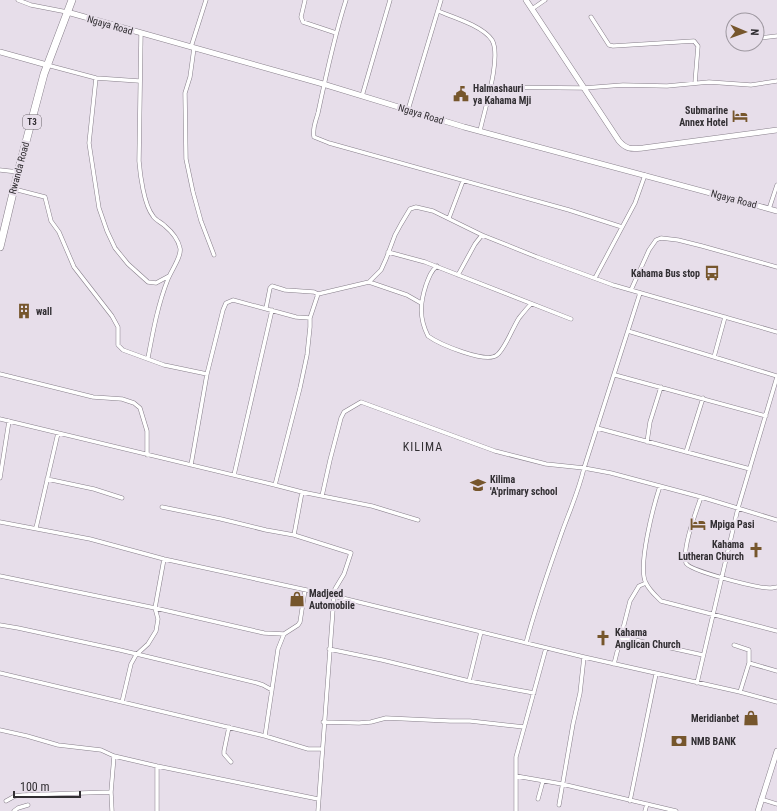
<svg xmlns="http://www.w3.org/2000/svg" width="777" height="811" font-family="'Roboto Condensed',sans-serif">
	<rect width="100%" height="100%" fill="#e7deea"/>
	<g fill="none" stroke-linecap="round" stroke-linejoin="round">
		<defs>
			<path id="street" d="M18,0l13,5 36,7
				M305,0l-4,17 2,5 33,11
				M346,0c-12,37 -20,75 -28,113 -2,8 -6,15 -4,24l15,6 240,67 53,17
				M532,9l13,-9
				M438,11c15,6 45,15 54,29 10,17 -8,71 -12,91
				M591,17l18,28 4,1 81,-5 4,5 -3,37
				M141,33l-2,128c1,13 5,44 14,55 2,4 8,6 12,10 6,5 13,13 15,22 2,8 -9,23 -12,31 -10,25 -15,52 -20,79
				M759,38l18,-2
				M191,47l15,-47
				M194,48l-4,29 -5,16 1,66 7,33 8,29 13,34
				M47,65l49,13 43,3
				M96,78l-7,65 10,65 8,23 8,17 13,16 20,18 8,1 13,-7
				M491,87l93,1 39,-3 44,1 42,-4 42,3 26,-4
				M362,96l28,-96
				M408,110l33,-110
				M0,170l18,2
				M14,189l31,8 6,24 8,11 15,35 38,49 6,11v18l5,5 41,15 43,9
				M769,209l8,-24
				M449,218l14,-37
				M388,252l37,10 146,57
				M437,266c-6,5 -8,11 -11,19 -6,18 -7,33 2,51 11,8 58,28 69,19 8,-6 16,-28 22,-37 4,-5 8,-10 12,-14
				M458,275l17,-31 7,-9
				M595,278l40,-75 10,-28
				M369,282l38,13 14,8
				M631,290l18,-40 7,-10 5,-2 17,2 24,6 75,21
				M266,308l4,-20 2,-2 13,4 29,2 4,2 51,-12 12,-12 5,-11 9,-24 6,-11 9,-15 6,-2 17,4 49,24 55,22 76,28 164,47
				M628,331l149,45
				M714,357l11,-40
				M0,374l93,23 29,2 12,4 6,5 7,23v24
				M615,375l151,41
				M0,419l275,66
				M597,428l153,41
				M647,442l3,-20 11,-35
				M686,452l17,-54
				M191,465l16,-91 16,-64 3,-7 7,-3 63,17 14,1
				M234,475l38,-165
				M0,478l9,-57
				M47,479l47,10 28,9
				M660,486c-6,18 -23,81 -14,97 3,7 10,13 15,18l116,30
				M302,492l70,14 46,14
				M322,496l8,-36 11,-42 3,-6 17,-10 134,49 51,13 38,4 27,5 90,24 76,23
				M701,497c-5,15 -19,51 -15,66 3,8 75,26 85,25 1,0 5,-1 6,-1
				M162,507l59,12 45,11 28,5
				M0,522l90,17 74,20 170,37 250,61 156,35 37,10
				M36,528l22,-95
				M0,576l155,32 109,25 20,1
				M0,625l18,3 102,22 137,33 6,2 9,5
				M621,637l82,18
				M526,643c10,-38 23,-74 36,-111 8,-22 17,-42 22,-64l56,-175
				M734,645l15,5v13l-9,29
				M329,649l53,11 87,21 65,12
				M749,663l28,8
				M614,664l16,-63 9,-15 7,-3
				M0,673l265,63 43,13h14
				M469,681l12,-49
				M697,683l41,-175 39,-131
				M122,702l9,-38 5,-9 12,-11 8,-13 2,-12 -3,-11 9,-49
				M323,722l36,1 12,-1 15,-4 64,3h20l54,6
				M229,727l-5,24v3l7,8
				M0,730l27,6 31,9 43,5 13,6 43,10 161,33
				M265,736l13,-87 6,-15 14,-9 2,-3 5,-32
				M516,776l46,8 114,27
				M538,799l5,-18
				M761,799l16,5
				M6,801l9,-5 8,-1 88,-3
				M630,801l26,-127
				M559,805l14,-81 7,-31 4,-36
				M14,811l4,-3 10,-3
				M112,811l-1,-19 3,-36
				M157,811v-45
				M318,811l16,-215 1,-7 9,-15 7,-21 -57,-18 8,-43 -27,-7 25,-97 7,-33 3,-28v-9l8,-24
				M516,811v-54l30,-109
				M645,811l2,-7"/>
			<path id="secondary" d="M526,0l93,141c8,9 13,8 24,7l134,-18
				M67,12l256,72 141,43 313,84
				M0,52l47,13
				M758,811l19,-60"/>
			<path id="highway" d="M0,247l18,-75 26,-98 28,-74"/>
		</defs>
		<use href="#street" stroke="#877f8a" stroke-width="4.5"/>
		<use href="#secondary" stroke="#877f8a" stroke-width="6"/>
		<use href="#highway" stroke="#877f8a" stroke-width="8"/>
		<use href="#street" stroke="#fff" stroke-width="3.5"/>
		<use href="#secondary" stroke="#fff" stroke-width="5"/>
		<use href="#highway" stroke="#fff" stroke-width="7"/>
	</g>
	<defs>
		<symbol id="civic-bare" viewBox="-9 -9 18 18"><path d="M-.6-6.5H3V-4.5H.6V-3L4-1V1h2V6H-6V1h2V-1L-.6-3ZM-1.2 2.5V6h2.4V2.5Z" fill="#76562c" stroke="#e7deea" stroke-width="2.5" paint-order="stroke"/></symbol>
		<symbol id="hotel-bare" viewBox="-9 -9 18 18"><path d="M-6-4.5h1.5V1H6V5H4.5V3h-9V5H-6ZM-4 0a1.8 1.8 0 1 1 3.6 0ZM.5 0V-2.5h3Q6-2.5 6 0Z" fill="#76562c" stroke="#e7deea" stroke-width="2.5" paint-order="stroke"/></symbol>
		<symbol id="bus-bare" viewBox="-9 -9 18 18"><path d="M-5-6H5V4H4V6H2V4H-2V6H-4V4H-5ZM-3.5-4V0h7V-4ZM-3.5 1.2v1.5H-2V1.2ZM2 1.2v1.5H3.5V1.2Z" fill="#76562c" stroke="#e7deea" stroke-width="2.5" paint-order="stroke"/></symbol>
		<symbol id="building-bare" viewBox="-9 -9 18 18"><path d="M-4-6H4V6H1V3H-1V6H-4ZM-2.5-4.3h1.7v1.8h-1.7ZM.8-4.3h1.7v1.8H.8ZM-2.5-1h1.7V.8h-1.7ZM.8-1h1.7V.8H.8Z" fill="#76562c" stroke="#e7deea" stroke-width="2.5" paint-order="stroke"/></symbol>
		<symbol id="school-bare" viewBox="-9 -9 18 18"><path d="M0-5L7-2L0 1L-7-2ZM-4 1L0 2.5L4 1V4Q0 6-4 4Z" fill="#76562c" stroke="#e7deea" stroke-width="2.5" paint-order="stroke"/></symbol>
		<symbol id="church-bare" viewBox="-9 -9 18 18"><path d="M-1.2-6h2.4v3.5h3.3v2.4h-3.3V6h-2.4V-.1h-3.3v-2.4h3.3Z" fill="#76562c" stroke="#e7deea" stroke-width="2.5" paint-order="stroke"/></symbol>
		<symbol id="shop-bare" viewBox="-9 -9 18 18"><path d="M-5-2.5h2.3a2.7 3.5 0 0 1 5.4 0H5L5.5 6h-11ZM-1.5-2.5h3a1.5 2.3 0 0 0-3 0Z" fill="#76562c" stroke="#e7deea" stroke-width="2.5" paint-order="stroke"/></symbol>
		<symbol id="bank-bare" viewBox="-9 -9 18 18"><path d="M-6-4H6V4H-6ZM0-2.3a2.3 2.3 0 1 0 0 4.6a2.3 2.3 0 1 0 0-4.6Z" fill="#76562c" stroke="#e7deea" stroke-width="2.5" paint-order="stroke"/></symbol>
	</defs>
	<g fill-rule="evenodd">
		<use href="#civic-bare" x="450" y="83" width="22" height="22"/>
		<use href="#hotel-bare" x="729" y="105" width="22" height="22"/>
		<use href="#bus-bare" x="701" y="262" width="22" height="22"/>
		<use href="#building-bare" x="13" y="300" width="22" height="22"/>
		<use href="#school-bare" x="467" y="474" width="22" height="22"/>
		<use href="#hotel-bare" x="687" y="513" width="22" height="22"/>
		<use href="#church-bare" x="745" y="539" width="22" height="22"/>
		<use href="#shop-bare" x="286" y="588" width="22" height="22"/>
		<use href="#church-bare" x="592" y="627" width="22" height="22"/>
		<use href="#shop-bare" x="740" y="707" width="22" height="22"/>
		<use href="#bank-bare" x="668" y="730" width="22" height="22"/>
	</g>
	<g text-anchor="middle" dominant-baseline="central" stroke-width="4" stroke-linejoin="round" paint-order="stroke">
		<rect fill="#e7deea" stroke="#686369" stroke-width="1" x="23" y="115" width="18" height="14" rx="3"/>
		<g font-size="9" font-weight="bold" fill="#312e32">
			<text x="32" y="122">T3</text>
		</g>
		<g font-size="10" fill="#312e32" stroke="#e7deea">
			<text transform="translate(110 25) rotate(16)">Ngaya Road</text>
			<text transform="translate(421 114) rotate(17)">Ngaya Road</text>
			<text transform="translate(19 168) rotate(-75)">Rwanda Road</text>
			<text transform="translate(734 199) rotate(15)">Ngaya Road</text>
		</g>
		<g font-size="10" font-weight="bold" fill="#312e32" stroke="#e7deea" text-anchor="start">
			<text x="473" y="88">Halmashauri<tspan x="473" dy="12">ya Kahama Mji</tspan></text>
			<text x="728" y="110" text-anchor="end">Submarine<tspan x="728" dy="12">Annex Hotel</tspan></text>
			<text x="700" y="273" text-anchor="end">Kahama Bus stop</text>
			<text x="36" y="311">wall</text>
			<text x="490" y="479">Kilima<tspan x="490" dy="12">'A'primary school</tspan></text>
			<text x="710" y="524">Mpiga Pasi</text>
			<text x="744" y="544" text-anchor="end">Kahama<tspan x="744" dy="12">Lutheran Church</tspan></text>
			<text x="309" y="593">Madjeed<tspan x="309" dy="12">Automobile</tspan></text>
			<text x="615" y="632">Kahama<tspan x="615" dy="12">Anglican Church</tspan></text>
			<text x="739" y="718" text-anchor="end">Meridianbet</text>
			<text x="691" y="741">NMB BANK</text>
		</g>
		<g font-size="12" letter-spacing="1" fill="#312e32" stroke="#e7deea">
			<text x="423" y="447">KILIMA</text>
		</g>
	</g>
	<g transform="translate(745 32) rotate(92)"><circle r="19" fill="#e7deea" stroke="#9e98a0"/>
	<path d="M0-3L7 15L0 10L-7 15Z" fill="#76562c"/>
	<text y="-6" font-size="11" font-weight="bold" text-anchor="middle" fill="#312e32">N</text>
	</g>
	<path d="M14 791v6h66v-6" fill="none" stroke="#312e32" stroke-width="2"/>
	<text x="20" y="791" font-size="12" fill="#312e32" stroke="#e7deea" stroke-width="3" paint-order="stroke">100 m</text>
</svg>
